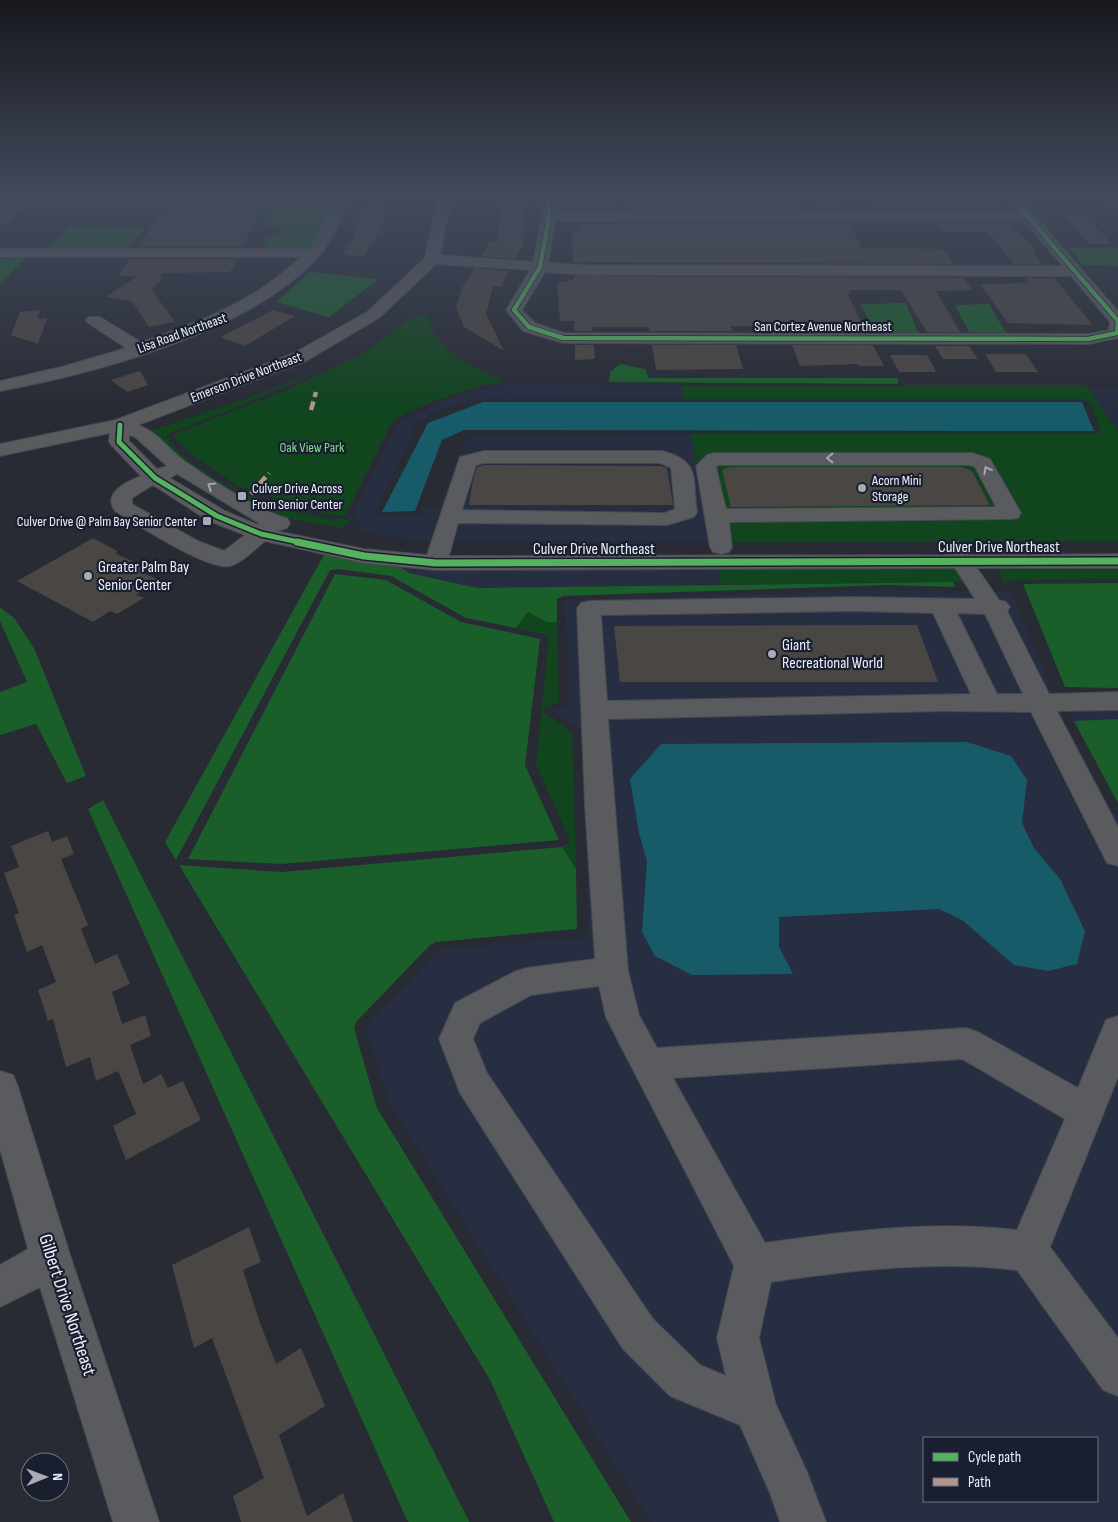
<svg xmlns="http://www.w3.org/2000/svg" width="1118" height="1522" font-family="'Sofia Sans Condensed',sans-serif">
	<rect width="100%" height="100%" fill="#282b34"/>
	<path fill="#272e42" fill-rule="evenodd" d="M505,384l176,2 3,13h-200l-51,13 -17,13 -41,88 7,3 35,-1 5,-2 2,-6 16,1 20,-59 11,-14 220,-1 21,108 -270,-1 -43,-3 -35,-6 -11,-16 47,-94 36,-18 48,-16z
		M1088,388h30v43z
		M397,564l320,4 4,16 -244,4 -68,-15z
		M888,590l123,2 54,130 48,91h5v709h-467l-262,-420 -23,-75 73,-77 150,-13 -7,-207 -30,-19 17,-6 -4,-105zM924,1438h173v63h-173z
		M1118,708v11l-44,2 -5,-12z"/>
	<path fill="#11451e" d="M415,315h11c10,36 47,52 78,67l-24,4 -49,16 -38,18 -48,96 -21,-2 -88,-29 -45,-31 -13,-12 -5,-7 122,-48 67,-33z
		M306,376h4l-85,36 -56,21 -3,3c25,42 135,87 182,83l8,-8 -13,17 -64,-11 -92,-54 -37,-32 93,-31z
		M905,385h181l32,46v110l-406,1 -21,-108h407l3,-3 -11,-29 -10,-3h-396l-3,-13h218z
		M955,566l10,16 -244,2 -4,-16z
		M997,566h121v13l-97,1 -18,2z
		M528,611l19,11h10l2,80 -14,5 -2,5 29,20 4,137 -14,-22 6,-3 1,-6 -33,-74 13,-126 -6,-4 -27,-6z"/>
	<path fill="#1a5e2a" d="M560,196h56l1,16h-45l-14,-4z
		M811,196h20l8,15h-21z
		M871,196h36l14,16 -38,-1z
		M324,203l7,4 -16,38 -12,5 -37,-2 -4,-11 22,-4 -7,-8h-15l8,-21z
		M70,226l76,1 -18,21h-80z
		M1069,247l49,1v18l-36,-1z
		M25,258l-23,25h-2v-24z
		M310,272l69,7 -50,38 -53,-15z
		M906,303l12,30 -44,-1 -13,-28z
		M989,304l17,29 -37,-1 -14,-27z
		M620,364l25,5 4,9h249v6l-289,-2 1,-10z
		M325,553l72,11 12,9 68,15 476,-6 2,5 -69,-2 -322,11 -7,3v23h-10l-19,-10 -12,16 -50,-10 -75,-42 -53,-7 -8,1 -154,290 -11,-18z
		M335,574l51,6 75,42 79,17 -15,126 34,75 -278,24 -93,-5z
		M1118,583v105l-53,-1 -42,-103z
		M0,607l14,11 20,30 52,128 -19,7 -31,-59 -36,11v-43l27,-10 -27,-61z
		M1118,719v84l-44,-82z
		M103,800l366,721v1h-60l-2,-2 -319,-711z
		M562,847l14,22 1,60 -141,13 -6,3 -74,77 -2,6 23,80 254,414h-77l-64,-142 -311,-515 102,7z"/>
	<path fill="#185b68" d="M483,402h599l12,29 -630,-1 -22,10 -27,71 -33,1 46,-89z
		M967,742l44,14 16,24 -5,43 12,25 26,31 25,52 -8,33 -29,7 -34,-6 -52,-45 -23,-11 -160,8v30l14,27 -101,1 -37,-19 -13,-24 5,-71 -8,-28 -9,-54 31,-35z"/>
	<path fill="#4a4644" d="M500,196h26l-3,49 -8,14 -33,-3 8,-14h7z
		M720,196l1,3 67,-2 1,2h6l6,12h-174l-2,-13z
		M919,196h68l12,14h-74l-9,-12h4z
		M364,207h22l-5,22 -17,27 -22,-1 12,-19z
		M216,209h45l-19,38h-104l24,-36h52z
		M1063,216h22l27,28h-23z
		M807,222l42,1 13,25 82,1 10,15 -381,-2 -1,-32h8v-6z
		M933,222h76l28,29h-5l10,13h-28l-26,-32h-48z
		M130,259h107l-7,13 -69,1 -1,9 -9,7 24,33 -26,5 -17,-26 -26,-4 32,-21h-20z
		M475,268l34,3 -8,16 -8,-1 -7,28 18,37 -40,-24 -8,-20 7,-21z
		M574,276l390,2 9,12 -37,1 24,41h-33l-26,-42h-52l2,3h-4l19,39h-79l-2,-6h-55l2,5h-82l-1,-4h-57l1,4h-19v-10h-14l-3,-38 17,-3z
		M1025,278h29l39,47 -85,-2 -28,-39 49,-1z
		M40,310l-3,9 10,-1 -9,26 -27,-9 9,-23z
		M273,310l22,6 -50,30 -25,-9z
		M575,345h19l1,14 -20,1z
		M652,345h84l7,24 -87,1z
		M792,345h81l11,21h-25l-1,-2 -58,2z
		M935,346h34l9,13h-35z
		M985,354h41l12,18h-42z
		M890,355h37l9,17h-37z
		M140,371l8,14 -21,7 -16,-12z
		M484,465l177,1 6,2 6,37h-204l3,-20 5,-18z
		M730,467h232l10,4 18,34 -259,2 -9,-37z
		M93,538l24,13 -1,3 32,14 -7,4 18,8 -23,15 8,3 -27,16 -7,-3 -17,11 -76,-41z
		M917,625l21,57h-318l-6,-56z
		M48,831l4,11 15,-6 7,18 -13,5 27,66 -7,4 14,35 22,-10 13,30 -18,8 10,32 23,-9 6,21 -21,9 13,39 18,-10 7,14 15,-7 18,39 -75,40 -13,-34 23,-12 -18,-43 -22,10 -6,-24 -24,10 -13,-48 -5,2 -10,-31 18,-8 -14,-37 -15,7 -13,-37 5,-2 -15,-40 15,-6 -8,-21z
		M249,1227l12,35 -18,8 17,53 16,41 25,-16 24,58 -46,29 28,81 36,-23 10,29h-112l-8,-26 31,-18 -52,-140 -18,10 -22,-83z"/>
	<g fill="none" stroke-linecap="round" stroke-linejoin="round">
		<defs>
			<path id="minor" d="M16,196l14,1 319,-1c-8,21 -16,45 -31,61 -68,75 -220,116 -318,134v-10l65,-15 61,-18 -38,-25 -2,-3 2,-3h12l41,25c58,-19 115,-42 160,-85h-301v-8h310l22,-44h-309l-18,18 -5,1v-12z
				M438,196h14l-12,59 93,7 9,-45 -1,-21h14l1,17 460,-1 -12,-16h14l100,115v27l-30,6 -525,-1 -40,-12 -17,-21 24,-40 -94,-6 -57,54 -73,43 -168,64c20,7 31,25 48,37 21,15 77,51 101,56l3,5 -3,5 -11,3 88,18 63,6 33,-98 24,-6h178c39,10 30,26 35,61l-3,5 -27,8 -209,-2 -9,33 499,-1 -2,-6 3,-5 8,-2 8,2 5,11 148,-1v14h-141l22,32 7,2 4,5 -3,4 42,83 69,-2v18l-61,1 61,116v39l-11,-3 -76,-151 -89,-1 -334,8 20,252 11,44 18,33 309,-20 12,4 100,56 28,-68 12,-4v61l-68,170 68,91v58l-15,-6 -86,-120c-81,-10 -165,0 -246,12l-12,56 17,67 31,67 19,50h-46l-10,-29 -30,-68 -70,-29 -47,-47 -163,-256 -21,-54 16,-36 59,-31 12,-4 69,-9 -10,-154 -8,-197 4,-5 8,-2 265,-4 121,2 -20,-31 -519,2 -72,-7 -99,-22c-10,8 -23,22 -35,25 -22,5 -94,-42 -115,-55 -13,-18 11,-29 26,-35l-29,-30 -3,-4 1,-9 -110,23v-12l115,-24 179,-67 73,-41 58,-54zM1023,220l40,46 -475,-1 -40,-2 7,-42zM545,272l43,3 483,1 39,46 -1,8 -21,4 -524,-1 -29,-10 -13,-13zM129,435l6,2 32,29 -10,3 -28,-28zM484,463h176l11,5 4,41 -10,4 -203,-3 14,-45zM177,474l82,49 -1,2 -33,-14 -55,-33zM153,485l56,36 36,14 -21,16 -26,-10 -66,-37v-6zM854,611l79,2 38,81 -364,7 -6,-86zM957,613l28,1 38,80h-26zM599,986l7,31 5,10 123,239 -17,72 9,38 -26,-11 -47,-46 -166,-246 -14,-34 7,-16 51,-28zM962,1059l103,60 -48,111c-84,-10 -169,1 -252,13l-92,-165z
				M714,453h258l18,6 31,54 -3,5 -8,1 -281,3 3,25 -3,5 -8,2 -8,-2 -3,-5 -14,-81 11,-11zM719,465h251l5,2 21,40 -270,2 -10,-42z
				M0,1071l13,4 5,12 53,171 88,264h-46l-73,-235 -40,20v-42l28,-16 -28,-100z"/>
			<path id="major" d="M1104,196h14v12l-5,-1z"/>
		</defs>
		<use href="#minor" stroke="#44484f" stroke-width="2"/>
		<use href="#major" stroke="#44484f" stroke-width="2"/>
		<use href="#minor" fill="#5a5b5e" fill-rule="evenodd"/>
		<use href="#major" fill="#64636a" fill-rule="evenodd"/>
		<path stroke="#b2968c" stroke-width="4.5" stroke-dasharray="9 4.5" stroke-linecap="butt" d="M311,410l5,-18
			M251,494l18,-21"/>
		<defs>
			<path id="cycleway-far2" d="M548,196l1,21 -9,50 -26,43 15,17 34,11 525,1 29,-6 1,-12 -108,-125"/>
			<path id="cycleway-far1" d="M120,425l-1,17 36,36 62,38 44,18 42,9"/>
			<path id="cycleway" d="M297,542l67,14 72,7 682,-2"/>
		</defs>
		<use href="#cycleway-far2" stroke="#1a1f2f" stroke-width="6"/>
		<use href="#cycleway-far1" stroke="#1a1f2f" stroke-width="8"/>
		<use href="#cycleway" stroke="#1a1f2f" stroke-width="10"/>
		<use href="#cycleway-far2" stroke="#56b35d" stroke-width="4.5"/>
		<use href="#cycleway-far1" stroke="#56b35d" stroke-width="5"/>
		<use href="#cycleway" stroke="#56b35d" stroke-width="7"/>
	</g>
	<defs><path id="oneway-chevron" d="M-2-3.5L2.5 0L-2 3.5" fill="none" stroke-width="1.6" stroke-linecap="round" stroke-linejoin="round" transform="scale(1.25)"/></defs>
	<g stroke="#a4a6ae">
		<use href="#oneway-chevron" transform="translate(830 458) rotate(180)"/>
		<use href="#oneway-chevron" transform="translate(987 470) rotate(-119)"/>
		<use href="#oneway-chevron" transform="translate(211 486) rotate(-148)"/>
	</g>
	<linearGradient id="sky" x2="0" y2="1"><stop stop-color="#16181d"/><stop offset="0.48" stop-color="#424a5c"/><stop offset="1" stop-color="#424a5c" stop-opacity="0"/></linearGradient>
	<rect width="1118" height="409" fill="url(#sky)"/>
	<g fill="#a8acb7" stroke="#1a1f2f" stroke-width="2">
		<circle cx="862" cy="488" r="5"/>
		<rect x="237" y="491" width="10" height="10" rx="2.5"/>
		<rect x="202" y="516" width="10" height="10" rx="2.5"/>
		<circle cx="88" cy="576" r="5"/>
		<circle cx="772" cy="654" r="5"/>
	</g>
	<g text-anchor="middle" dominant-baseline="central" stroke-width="4.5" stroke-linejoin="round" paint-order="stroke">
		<g font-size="14" fill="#edf1fd" stroke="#1a1f2f">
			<text x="823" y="326">San Cortez Avenue Northeast</text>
			<text transform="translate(182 333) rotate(-20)">Lisa Road Northeast</text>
			<text transform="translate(246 377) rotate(-21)">Emerson Drive Northeast</text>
		</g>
		<g font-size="14" fill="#7dde89" stroke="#1a1f2f">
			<text x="312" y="447">Oak View Park</text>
		</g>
		<g font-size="14" fill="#edf1fd" stroke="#1a1f2f" text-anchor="start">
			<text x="872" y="480">Acorn Mini<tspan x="872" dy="16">Storage</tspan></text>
			<text x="252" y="488">Culver Drive Across<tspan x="252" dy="16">From Senior Center</tspan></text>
			<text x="197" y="521" text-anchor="end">Culver Drive @ Palm Bay Senior Center</text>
		</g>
		<g font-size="16" fill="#edf1fd" stroke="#1a1f2f">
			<text x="999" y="547">Culver Drive Northeast</text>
			<text x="594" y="549">Culver Drive Northeast</text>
		</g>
		<g font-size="16" fill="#edf1fd" stroke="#1a1f2f" text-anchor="start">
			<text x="98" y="567">Greater Palm Bay<tspan x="98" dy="18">Senior Center</tspan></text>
			<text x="782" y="645">Giant<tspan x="782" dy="18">Recreational World</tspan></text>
		</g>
		<g font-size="19" fill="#edf1fd" stroke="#1a1f2f">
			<text transform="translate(67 1305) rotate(72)">Gilbert Drive Northeast</text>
		</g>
	</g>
	<rect x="923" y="1437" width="175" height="65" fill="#1a1f2f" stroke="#6e7381"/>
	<rect x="933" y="1453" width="25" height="8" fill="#56b35d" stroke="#6e7381"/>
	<text x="968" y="1462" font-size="15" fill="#edf1fd">Cycle path</text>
	<rect x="933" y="1478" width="25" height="8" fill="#b2968c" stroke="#6e7381"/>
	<text x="968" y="1487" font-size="15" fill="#edf1fd">Path</text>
	<g transform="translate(45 1477) rotate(89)"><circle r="24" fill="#1a1f2f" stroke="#6e7381"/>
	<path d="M0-4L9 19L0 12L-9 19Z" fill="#a8acb7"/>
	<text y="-8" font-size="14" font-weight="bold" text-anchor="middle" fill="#edf1fd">N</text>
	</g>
</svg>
